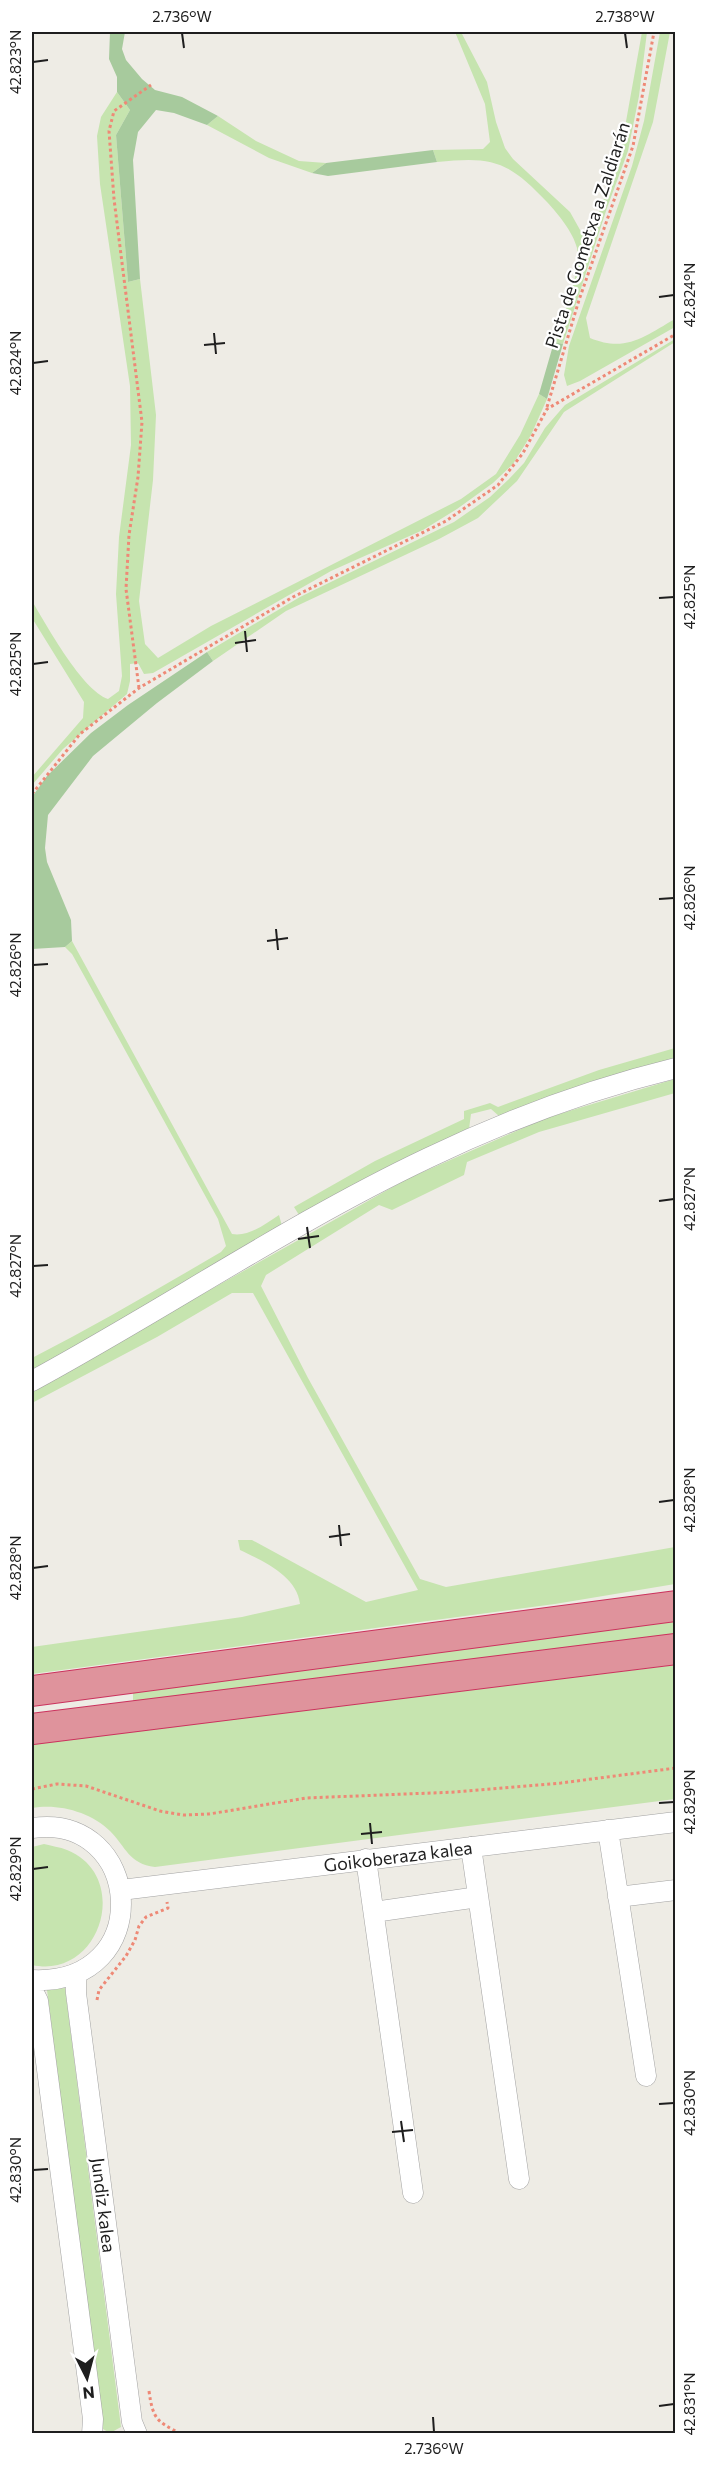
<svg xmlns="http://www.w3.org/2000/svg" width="707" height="2465" font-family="Commissioner,sans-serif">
	<rect width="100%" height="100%" fill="#eeece5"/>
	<path fill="#c6e4af" d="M455,32h6l26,50 9,40 9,26 8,11 57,53 14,25 6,-1 30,-81 22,-123h5l-8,64 -11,55 -21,57 -44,136 -9,-2c8,-22 28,-72 23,-94 -4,-16 -19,-34 -30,-46 -39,-41 -54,-46 -110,-40l-4,-12 50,-1 7,-7 -5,-38z
		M660,32h10l-17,90 -67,196 4,20c36,15 55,-2 85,-19v8l-95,54 -13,5 -3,-11 5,-29 63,-180 12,-45z
		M117,92l13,18 -14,25 12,147 12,-3 16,136 -3,65 -14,121 6,43 13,14 53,-32 250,-127 35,-25 24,-39 19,-41 8,5 -16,36 -18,29 -20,19 -36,26 -34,21 -92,41 -178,102 -9,1 -6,-11 -8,1v17l-3,13 -64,55 -31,36v-8l51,-59 1,-16 -52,-84v-17c15,25 50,89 76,98l11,-8 3,-15 -6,-82 3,-57 12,-92 -1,-59 -30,-202 -3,-48 4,-19z
		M218,116l38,25 43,20 27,2 -14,10 -43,-15 -62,-33z
		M675,339v3l-111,70 -47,69 -39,37 -39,21 -153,72 -73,50 -6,-9 93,-55 154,-75 36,-25 19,-18 15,-16 21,-35 20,-23z
		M72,941l160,293c17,3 33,-10 47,-19l3,11 -247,143 -3,-5v-6c64,-33 126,-69 189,-106l5,-6 -8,-27 -131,-238 -15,-27 -7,-7z
		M675,1048v11l-176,57 -8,-7 -20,5 -2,15 -98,46 -72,40 -5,-8 81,-46 89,-42v-8l26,-8 8,4 101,-37z
		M675,1079v14l-136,39 -72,30 -3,13 -72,35 -13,-5 -113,70 -5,11 47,92 112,201 26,8 229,-40v37l-120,20 -523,70v-27l210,-30 58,-13c-3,-28 -37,-43 -60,-54l-2,-10h14l114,62 52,-12 -165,-297h-21l-75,44 -125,66v-13l375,-211 139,-61z
		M675,1617v20l-542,65v-13z
		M675,1665v134l-520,68c-26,-3 -29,-20 -45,-36 -19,-19 -52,-28 -78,-23v-64z
		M44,1844c7,2 16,3 23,6 65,26 34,130 -35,115v-118z
		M65,1988l56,439 -11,6 -7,-4 -56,-439z"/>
	<path fill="#a7ca9d" d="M110,32h15l-3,17 4,11 16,19 13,11 27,7 36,19 -11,9 -33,-12 -18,-3 -18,22 -5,28 7,119 -12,3 -12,-147 14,-25 -13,-18v-15l-8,-18z
		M433,150l4,12 -109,14 -16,-3 14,-10z
		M554,342l9,2 -16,55 -8,-5z
		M207,652l6,9 -56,42 -64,53 -45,59 -3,33 2,14 24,58 1,21 -7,6 -33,2v-152l15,-21 44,-43 37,-28z"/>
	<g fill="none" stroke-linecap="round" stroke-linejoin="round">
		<defs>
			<path id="minor" d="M32,1381c133,-72 259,-158 396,-223 79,-38 162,-69 248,-90
				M32,1828c111,-16 126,158 0,152
				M608,1830l38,246
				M471,1847l48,332
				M366,1859l47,334
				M121,1890l555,-68
				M618,1897l58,-7
				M374,1912l104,-15
				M76,1975v18l56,429 5,12
				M32,1989l6,12 55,418 -1,15"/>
			<path id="highway" d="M32,1691l644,-85
				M32,1729l644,-80"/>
		</defs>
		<use href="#minor" stroke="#a2a2a2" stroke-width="21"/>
		<use href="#highway" stroke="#cb325d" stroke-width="32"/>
		<path stroke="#ee8976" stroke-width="3" stroke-dasharray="3 3" stroke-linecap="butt" d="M547,407l32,-107 54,-154 21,-114
			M139,688l-13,-99 3,-54 9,-58 4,-55 -28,-223 -5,-68 5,-20 37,-26
			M32,794l48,-60 59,-46 154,-91 153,-76 52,-36 25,-32 24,-44 129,-75
			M32,1789l25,-5 29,2 74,25 23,4 26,-1 97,-16 150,-6 105,-9 115,-15
			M97,2000l2,-10 27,-34 9,-16 4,-14 7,-9 22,-9 -1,-6
			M149,2391c4,29 8,30 32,43"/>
		<use href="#minor" stroke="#fff" stroke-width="20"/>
		<use href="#highway" stroke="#df939c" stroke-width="30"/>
	</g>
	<path fill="none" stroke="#1e1e1e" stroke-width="2" d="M182,33l2,15M625,33l2,15M33,62l15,-2M659,297l15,-2M214,333l2,21M204,345l21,-2M33,363l15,-2M659,598l15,-1M245,631l2,21M235,643l21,-3M33,664l15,-2M659,899l15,-1M276,929l2,21M267,941l21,-3M33,965l15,-1M659,1201l15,-2M307,1227l3,21M298,1239l21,-3M33,1266l15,-1M659,1502l15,-2M339,1525l2,21M329,1537l21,-3M33,1568l15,-2M659,1803l15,-1M370,1823l2,21M361,1834l21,-2M33,1869l15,-2M659,2104l15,-1M401,2121l3,21M392,2132l21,-2M33,2170l15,-1M659,2406l15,-2M433,2417l1,15"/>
	<g text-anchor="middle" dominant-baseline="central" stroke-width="4.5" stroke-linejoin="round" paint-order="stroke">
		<g font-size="18" fill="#1e1e1e" stroke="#fff">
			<text transform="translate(587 235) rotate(-72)">Pista de Gometxa a Zaldiarán</text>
			<text transform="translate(398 1856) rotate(-7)">Goikoberaza kalea</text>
			<text transform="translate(104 2205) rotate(83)">Jundiz kalea</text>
		</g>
	</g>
	<rect width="707" height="2465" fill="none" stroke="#ffffff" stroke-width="66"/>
	<g transform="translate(87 2378) rotate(174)" stroke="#ffffff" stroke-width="4.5" paint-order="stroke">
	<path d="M0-4.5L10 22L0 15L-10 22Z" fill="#1e1e1e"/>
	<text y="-9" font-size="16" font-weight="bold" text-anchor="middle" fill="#1e1e1e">N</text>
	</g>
	<rect x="33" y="33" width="641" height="2399" fill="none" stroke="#1e1e1e" stroke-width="2"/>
	<g font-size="15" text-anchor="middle" fill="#1e1e1e">
		<text x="182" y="22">2.736°W</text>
		<text x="625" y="22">2.738°W</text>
		<text transform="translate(16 62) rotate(-90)" y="5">42.823°N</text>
		<text transform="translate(690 295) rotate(-90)" y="5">42.824°N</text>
		<text transform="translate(16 363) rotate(-90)" y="5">42.824°N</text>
		<text transform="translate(690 597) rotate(-90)" y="5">42.825°N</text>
		<text transform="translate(16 664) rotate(-90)" y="5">42.825°N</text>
		<text transform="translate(690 898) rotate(-90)" y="5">42.826°N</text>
		<text transform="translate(16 965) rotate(-90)" y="5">42.826°N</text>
		<text transform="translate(690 1199) rotate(-90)" y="5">42.827°N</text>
		<text transform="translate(16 1266) rotate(-90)" y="5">42.827°N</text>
		<text transform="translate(690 1500) rotate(-90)" y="5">42.828°N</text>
		<text transform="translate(16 1568) rotate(-90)" y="5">42.828°N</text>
		<text transform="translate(690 1802) rotate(-90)" y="5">42.829°N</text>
		<text transform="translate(16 1869) rotate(-90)" y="5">42.829°N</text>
		<text transform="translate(690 2103) rotate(-90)" y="5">42.830°N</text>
		<text transform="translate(16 2170) rotate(-90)" y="5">42.830°N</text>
		<text transform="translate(690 2404) rotate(-90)" y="5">42.831°N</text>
		<text x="434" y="2454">2.736°W</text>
	</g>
</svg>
